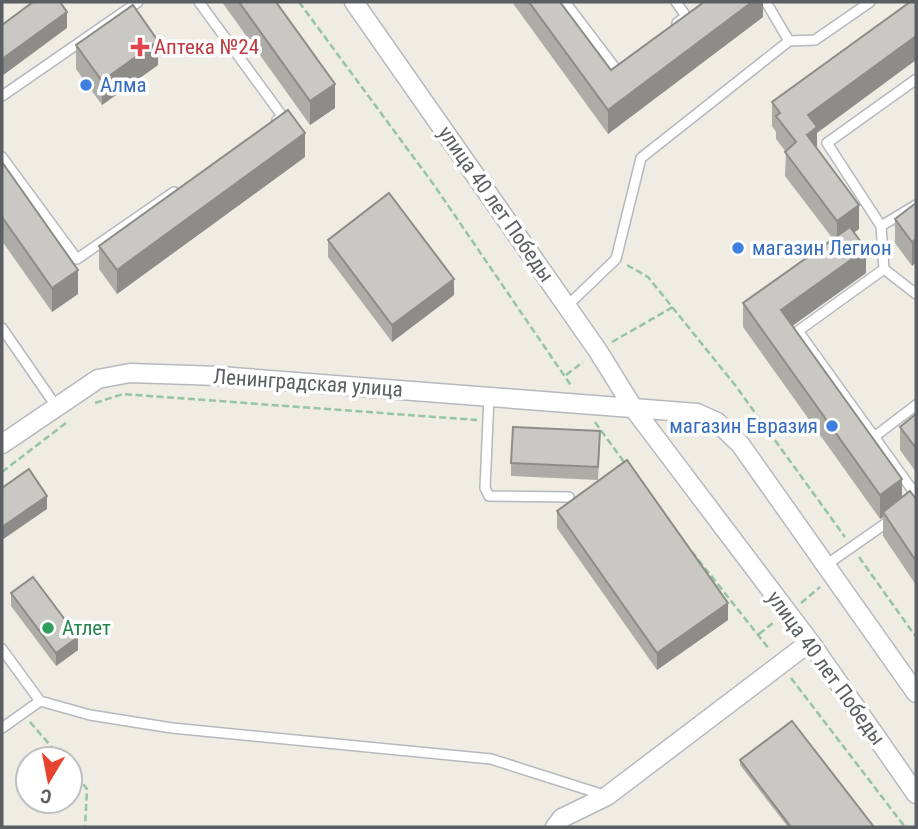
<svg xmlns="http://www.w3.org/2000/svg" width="918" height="829" font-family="'Roboto Condensed',sans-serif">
	<rect width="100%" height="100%" fill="#eeece3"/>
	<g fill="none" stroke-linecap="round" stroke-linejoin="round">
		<defs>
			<path id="lane" d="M199,2l84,115 -6,3
				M565,2l54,71 2,-2
				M676,2l10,14 -9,7
				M789,41l26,-1 55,-38
				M2,96l136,-94
				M2,157l75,102 97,-67
				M881,226l35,-21
				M884,269l-3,-43 -54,-83 88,-63 1,2
				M916,294l-32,-25 -86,62 118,164
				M567,306l49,-47 25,-101 148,-117 -23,-39
				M2,328l54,78
				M489,397l-4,91 4,8 80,1
				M874,437l42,-32
				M826,565l66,-46
				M2,649l38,52
				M2,728l38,-27 50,14 82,13 319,31 113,36"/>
			<path id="street" d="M354,2l244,349 36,58 176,233 106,152
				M2,444l96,-65 32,-6 89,3 478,37 20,9 23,22 176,249
				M555,827l7,-9 45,-22 203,-154"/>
		</defs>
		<use href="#lane" stroke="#b5b8bd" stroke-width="12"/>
		<use href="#street" stroke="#b5b8bd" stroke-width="21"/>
		<path stroke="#97c4a5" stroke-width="2.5" stroke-dasharray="7 3.5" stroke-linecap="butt" d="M299,2l135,183 138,202
			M627,265l21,12 87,108 110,152
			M612,342l61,-35
			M566,375l17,-13
			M95,403l28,-9 354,26
			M595,422l29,40
			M2,472l64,-49
			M685,543l85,107
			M859,557l57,80
			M801,603l19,-16
			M759,634l14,-11
			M791,678l114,149
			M30,722l32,37
			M70,768l17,21 -2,38"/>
		<use href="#lane" stroke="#fff" stroke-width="9"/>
		<use href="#street" stroke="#fff" stroke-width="18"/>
	</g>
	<path fill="#aeaca7" d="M222,2h54l59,106 -25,17z
		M512,2h48l51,68 152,-68v15l-155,117z
		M76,45l82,20 -56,40 -26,-36z
		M772,102l45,31v15l42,81 -5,3 12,41 -74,53 110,171 14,2v86l-33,-49v-19l-3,2 -137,-192v-24l90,-64 -48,-63 1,-24 -10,-13v-7l-4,-6z
		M305,157l-188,137 -18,-25v-23z
		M2,162l76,132 -26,18 -50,-71z
		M916,203l-4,63 -17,-23v-24z
		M328,240l126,55 -62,47 -64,-85z
		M916,414v58l-16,-22v-23z
		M600,444l-2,36 -87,-4v-13z
		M557,511l171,109 -71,50 -100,-142z
		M11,593l67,57 -22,16 -45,-60z
		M740,760l134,67h-86l-48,-62z"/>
	<path fill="#8d8c88" d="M752,2h11v15l-155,117v-24z
		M67,12v16l-65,48v-17z
		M916,36v24l-99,73v18l-10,7 1,-43z
		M158,41v24l-56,40v-24z
		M335,84v24l-25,17v-24z
		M305,133v24l-188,137v-24z
		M859,205v24l-22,16v-24z
		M916,239v24l-4,3v-24z
		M866,249v24l-85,61v-24z
		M78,270v24l-26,18v-24z
		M454,279v16l-62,47v-17z
		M902,479v24l-19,9v5l-3,2v-24z
		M47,496v13l-45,31v-13z
		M728,603v17l-71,50v-17z
		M78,637v13l-22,16v-13z"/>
	<path fill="#cac8c2" stroke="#8d8c88" stroke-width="2" d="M33,2h27l7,10 -65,47v-34z
		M239,2h37l59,82 -25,17z
		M529,2h31l51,68 93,-68h48l-144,108z
		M910,2h6v34l-108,79 9,12 -10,8 52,70 -22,16 -52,-69 11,-10 -20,-26 4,-3 -8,-11z
		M133,5l25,36 -56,40 -26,-36z
		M288,110l17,23 -188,137 -18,-24z
		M2,162l76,108 -26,18 -50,-71z
		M389,193l65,86 -62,46 -64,-85z
		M916,203v36l-4,3 -17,-23z
		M850,227l16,22 -85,61 121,169 -22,16 -137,-192z
		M916,414v34l-16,-21z
		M513,427l87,4 -2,36 -87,-4z
		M627,460l101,143 -71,50 -100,-142z
		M29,469l18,27 -45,31v-39z
		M910,491l6,8v62l-33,-49z
		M33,577l45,60 -22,16 -45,-60z
		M792,721l82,106h-83l-51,-67z"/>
	<path fill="#e0444e" stroke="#fff" stroke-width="2.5" d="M136.5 36.5h7v7h7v7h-7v7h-7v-7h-7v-7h7z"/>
	<g fill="#3f7fe0" stroke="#fff" stroke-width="2.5">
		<circle cx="86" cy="85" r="7"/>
		<circle cx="738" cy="248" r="7"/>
		<circle cx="832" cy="426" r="7"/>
	</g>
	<circle fill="#2e9e5b" stroke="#fff" stroke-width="2.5" cx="48" cy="628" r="7"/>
	<g text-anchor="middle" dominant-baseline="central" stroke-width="7" stroke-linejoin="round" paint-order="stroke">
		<g font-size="21" fill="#be3a42" stroke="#fff" text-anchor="start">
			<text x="154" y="47">Аптека №24</text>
		</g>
		<g font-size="21" fill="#366cbe" stroke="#fff" text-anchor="start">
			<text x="100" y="85">Алма</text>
			<text x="752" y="248">магазин Легион</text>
			<text x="818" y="426" text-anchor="end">магазин Евразия</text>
		</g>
		<g font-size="21" fill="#5b5f63" stroke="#fff">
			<text transform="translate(496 204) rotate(55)">улица 40 лет Победы</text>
			<text transform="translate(308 383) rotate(4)">Ленинградская улица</text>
			<text transform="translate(826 668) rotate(54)">улица 40 лет Победы</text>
		</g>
		<g font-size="21" fill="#27864d" stroke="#fff" text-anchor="start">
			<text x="62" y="628">Атлет</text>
		</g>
	</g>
	<rect width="918" height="829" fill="none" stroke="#5b5f63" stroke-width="7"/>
	<g transform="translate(49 780) rotate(190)"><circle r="33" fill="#ffffff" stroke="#bdbfc1" stroke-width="2"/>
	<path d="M0-5L12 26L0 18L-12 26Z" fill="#e74330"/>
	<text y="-10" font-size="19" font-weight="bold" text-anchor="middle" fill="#5b5f63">С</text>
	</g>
</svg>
